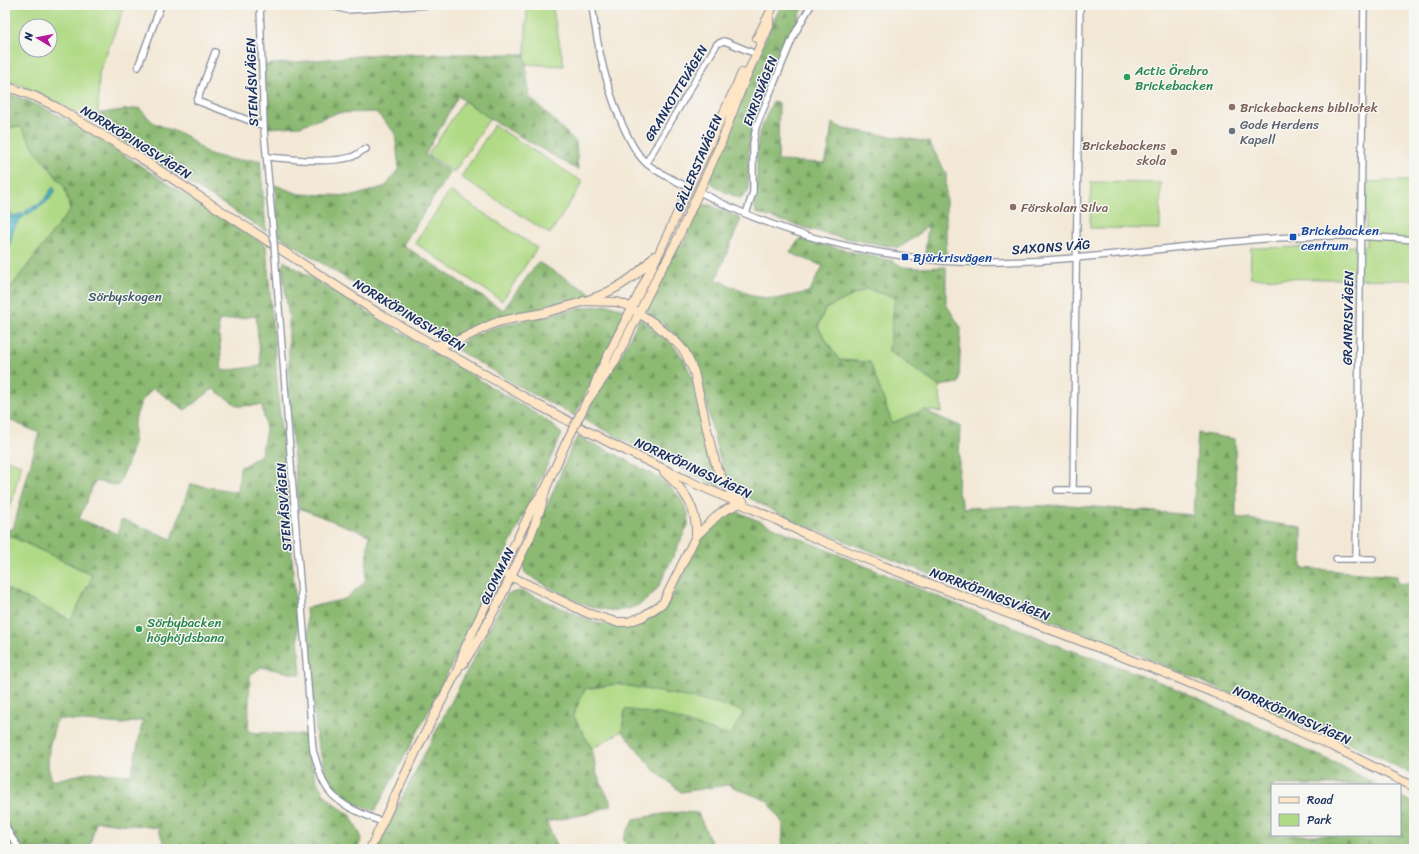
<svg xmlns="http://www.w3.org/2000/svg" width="1419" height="854" font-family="Sriracha,sans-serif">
	<defs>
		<pattern id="forest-firs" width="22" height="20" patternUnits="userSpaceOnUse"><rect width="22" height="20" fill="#8cba72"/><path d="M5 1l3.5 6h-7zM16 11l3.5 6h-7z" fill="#729861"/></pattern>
		<pattern id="water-rules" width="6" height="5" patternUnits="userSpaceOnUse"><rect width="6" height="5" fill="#48b5c4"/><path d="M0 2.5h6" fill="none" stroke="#3b94a2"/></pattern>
	</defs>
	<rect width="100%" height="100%" fill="#f6f6f2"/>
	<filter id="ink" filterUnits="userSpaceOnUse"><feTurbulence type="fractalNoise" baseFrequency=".025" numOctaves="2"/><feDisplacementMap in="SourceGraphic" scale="8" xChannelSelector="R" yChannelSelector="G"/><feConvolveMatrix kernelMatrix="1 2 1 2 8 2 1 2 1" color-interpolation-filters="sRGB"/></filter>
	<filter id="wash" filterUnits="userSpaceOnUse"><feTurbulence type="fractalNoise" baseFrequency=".012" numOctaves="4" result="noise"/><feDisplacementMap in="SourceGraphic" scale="16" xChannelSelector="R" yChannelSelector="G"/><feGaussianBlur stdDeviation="0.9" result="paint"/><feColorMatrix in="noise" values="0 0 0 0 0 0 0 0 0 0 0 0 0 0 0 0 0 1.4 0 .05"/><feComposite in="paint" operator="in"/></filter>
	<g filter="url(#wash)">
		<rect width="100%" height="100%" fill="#f3e8d6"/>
		<path fill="#b0da85" stroke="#668472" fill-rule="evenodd" d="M5,5h120l-26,68 -1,45 -3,5 -70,-36 -20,-7zM26,26h24v24h-24z
			M527,5h25l12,61 -38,-2 -1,-10z
			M464,101l26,17 -36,54 -26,-17z
			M494,125l89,57 -33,52 -89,-57z
			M5,127h16l15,24 29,37 5,22 -65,85z
			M1391,181h23v99l-164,-2 1,-30 115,-2 -1,-64z
			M1091,182l70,1 -1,46 -70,-1z
			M450,191l87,57 -35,53 -87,-58z
			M866,289l29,8 -6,54 50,35 3,26 -18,-2 -32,13 -22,-60 -31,-3 -21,-33 7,-18z
			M5,459l16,6 -9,37 -5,8h-2z
			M6,534l87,41 -22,45 -66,-32v-51z
			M618,684l99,19 27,9 -14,25 -105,-28 -3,22 -30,18 -19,-34 12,-26z"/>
		<path fill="url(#forest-firs)" stroke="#547468" fill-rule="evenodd" d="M781,5h25l-5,7 -48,111 -4,21 -1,48 -7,7 -18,-8 -13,-9 1,-8 44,-112z
			M379,54h146l4,42 47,46 2,28 -86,-50 -34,-24 -33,59 25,17 -47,73 100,65 35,-48 59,35 -110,26 -40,20 -169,-108 -3,-50 24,9 55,2 32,-10 13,-18 -4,-35 -19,-21 -39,1 -37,13 -33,2 -3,-63z
			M5,93c51,15 95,47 139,75 40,27 81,52 122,77l15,184 3,4c4,81 11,161 17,242l-40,-8 -11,8 -2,57 57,3c9,37 8,59 45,79 3,8 9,16 12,25l-5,10h-191l-8,-21 -62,-7 -7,28h-84v-261l66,32 22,-45 -86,-41 -2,3v-7l8,-1 26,-96 -34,-15v-123l65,-85 -5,-22 -29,-37 -15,-24h-16zM256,316l5,50 -39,5 -4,-50zM153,388l32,22 28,-21 25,17 24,-1 4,25 -5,25 -21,13 -2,24 -48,-8 -18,55 -38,-15 -13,-4 -3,14 -39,-15 16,-38 23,5 10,-23 6,-22v-19l7,-20zM57,719l66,5 20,-4 -12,55 -41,-3 -38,9 -4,-15 1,-19z
			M773,101l6,2 -1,58 47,2 4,-16 3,-24 12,6 85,13 17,31v82l-21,-2 3,-28 -14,13 -15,10 -65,-12 -78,-23 -2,-10 3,-13v-37l2,-21z
			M139,108l15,15 32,13 23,18 25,6h26l6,71 -166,-104v-14z
			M703,205h7l31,14 -25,60 37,17 22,3 34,-7 14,-26 -33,-13 4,-7 6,-7 57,14 36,8 10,6 16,1 27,-1v37l15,24 -2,55 -20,3 -50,-35 6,-54 -29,-8 -41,20 -7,18 21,33 31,2 22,61 32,-13 36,16 -2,67 6,15 105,-3 124,10 5,-82 37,6 1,78 66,11v40l95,8 1,8 16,-2v193l-68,-34 -12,-3 -192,-82 -349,-135 -51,-27 -9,-8 -7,-11 -8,-21 -19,-82c-8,-23 -18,-32 -36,-48 -4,-3 -9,-5 -13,-9 -4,-4 -2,-10 -1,-15l29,-55 4,1 7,-13 -4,-3 9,-20z
			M284,261l149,91 110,66 9,7 10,9c-60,126 -118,254 -187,377l-19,-7 -22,-16 -7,-11 -9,-31 -2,-12 -10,-126 39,-9 20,-17 4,-47 -70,-27 -6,-58 -4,-59v-72l-7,-51z
			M609,305l12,3 5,3 -51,105 -55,-29 -66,-39c26,-21 59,-25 91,-32 21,-5 42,-10 64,-11z
			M639,319l5,2c12,11 28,20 37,34 4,6 7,13 10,20l20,87 11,27 -138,-69 8,-17 28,-45z
			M578,437l39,18 45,25 19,18 7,16v11l-28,59c-34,54 -95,12 -135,-11l-2,-10 50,-119z
			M731,511l7,1 14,6 184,78 100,40 14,7 75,26 45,17 161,75 47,24h-106v50h128v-39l14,8v45h-632l1,-25 -15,-23 -40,-16 -47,7 -27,-22 -32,-39 3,-22 39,6 66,21 14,-24 -27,-9 -99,-19 -33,5 -12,26 19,34 5,26 15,30 -25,9 -41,8 13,27h-183l54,-106 77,-149 14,-3 77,32 28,2 12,-1 17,-8 14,-14 28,-58 17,-23 9,-8z
			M682,812l16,1 16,36h-84l-7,-10 11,-20 29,-5z"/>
		<path fill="url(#water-rules)" stroke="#327291" d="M5,185c8,10 -2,22 8,31l12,-3 4,-5 9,-3 8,-8 7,-10 2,3c-9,21 -29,19 -39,35 -4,6 -5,14 -6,21l-5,2v-46l1,-9 -1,-1z"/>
	</g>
	<g filter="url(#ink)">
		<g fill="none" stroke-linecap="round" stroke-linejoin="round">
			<defs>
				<path id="street" d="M260,5l4,125 8,89
					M328,5l19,5 81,-5
					M592,5c5,42 14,82 31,121 6,13 13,28 24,38 13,10 28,17 43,24
					M215,52l-18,49 67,25
					M138,67l23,-62
					M267,157c27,2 58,7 85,0 5,-2 9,-6 14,-8
					M646,163l71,-119 7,-3 3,1 24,10
					M700,192c63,34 126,53 197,63 20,3 41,7 62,7 112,3 223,-19 335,-25 40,-2 80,-1 120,3
					M746,214l7,-22v-48l3,-17 38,-92 17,-30
					M276,269l37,482c4,10 6,23 11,32 11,22 37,30 58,39
					M1057,490h32
					M1073,490l7,-485
					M1336,559h37
					M1356,559l8,-554
					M5,824l5,11 10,14"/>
				<path id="secondary" d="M757,38l17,-33
					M5,86l31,11 20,10 83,50 239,156 160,92 74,39 79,38 62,27 55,26 75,31 282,107 49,20 122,55 78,39
					M584,301l33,1 11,4 26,17 23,20 8,9 9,20 18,79 5,17 6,12 8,12 12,9
					M436,345c23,-1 41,-16 62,-23 15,-4 30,-6 45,-9 43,-11 82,-21 111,-57
					M593,390l5,-14 61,-123 83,-180
					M586,403l28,-40 46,-92 7,-11 12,-24 42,-93 24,-64 24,-53v-8
					M664,472c21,19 33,34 32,64
					M502,572l85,41 29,9h12l14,-5 21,-14 33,-67 24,-23 20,-10
					M463,664l21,-34 14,-27 32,-66 11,-30 5,-19 19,-43
					M370,849l49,-104 39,-76 7,-21 59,-123 11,-22 11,-15"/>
			</defs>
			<use href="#street" stroke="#878c9a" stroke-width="8"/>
			<use href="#secondary" stroke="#878c9a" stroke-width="10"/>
			<use href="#street" stroke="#fff" stroke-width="5.5"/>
			<use href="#secondary" stroke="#fde5c5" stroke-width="8"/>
			<defs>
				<path id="street-bridge" d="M272,219l4,50"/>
				<path id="secondary-bridge" d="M565,445l21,-42"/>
			</defs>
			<use href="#street-bridge" stroke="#878c9a" stroke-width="8" stroke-linecap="butt"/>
			<use href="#secondary-bridge" stroke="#878c9a" stroke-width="10" stroke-linecap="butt"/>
			<use href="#street-bridge" stroke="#fff" stroke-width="5.5"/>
			<use href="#secondary-bridge" stroke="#fde5c5" stroke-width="8"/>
		</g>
	</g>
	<g fill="#2e9e5b" stroke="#f6f6f2" stroke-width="1.5">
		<circle cx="1127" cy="77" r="4"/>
		<circle cx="139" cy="629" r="4"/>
	</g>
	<g fill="#8d6e63" stroke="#f6f6f2" stroke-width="1.5">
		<circle cx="1232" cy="107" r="4"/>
		<circle cx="1174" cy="152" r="4"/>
		<circle cx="1013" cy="207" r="4"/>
	</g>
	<circle fill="#6b7280" stroke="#f6f6f2" stroke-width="1.5" cx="1232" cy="131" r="4"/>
	<g fill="#1a4fb4" stroke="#f6f6f2" stroke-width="1.5">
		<rect x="1289" y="233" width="8" height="8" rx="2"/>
		<rect x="901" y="253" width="8" height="8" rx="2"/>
	</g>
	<g text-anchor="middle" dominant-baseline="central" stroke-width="3" stroke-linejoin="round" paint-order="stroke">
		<g font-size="13" fill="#27864d" stroke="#f6f6f2" text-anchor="start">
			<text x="1135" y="70">Actic Örebro<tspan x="1135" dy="15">Brickebacken</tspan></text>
			<text x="147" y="622">Sörbybacken<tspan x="147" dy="15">höghöjdsbana</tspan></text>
		</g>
		<g font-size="13" fill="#1b2f5e" stroke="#f6f6f2">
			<text transform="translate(252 82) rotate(-92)">STENÅSVÄGEN</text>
			<text transform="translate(760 91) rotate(-69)">ENRISVÄGEN</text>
			<text transform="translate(676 93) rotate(-59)">GRANKOTTEVÄGEN</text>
			<text transform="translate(136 142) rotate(32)">NORRKÖPINGSVÄGEN</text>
			<text transform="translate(698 163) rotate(-67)">GÄLLERSTAVÄGEN</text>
			<text transform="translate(1051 247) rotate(-4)">SAXONS VÄG</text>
			<text transform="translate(409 315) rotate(31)">NORRKÖPINGSVÄGEN</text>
			<text transform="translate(1348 318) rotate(-89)">GRANRISVÄGEN</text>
			<text transform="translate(693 468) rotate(25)">NORRKÖPINGSVÄGEN</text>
			<text transform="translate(284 507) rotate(-94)">STENÅSVÄGEN</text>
			<text transform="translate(497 576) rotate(-64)">GLOMMAN</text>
			<text transform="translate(990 594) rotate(21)">NORRKÖPINGSVÄGEN</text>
			<text transform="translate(1292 715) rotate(24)">NORRKÖPINGSVÄGEN</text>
		</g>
		<g font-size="13" fill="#785e54" stroke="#f6f6f2" text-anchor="start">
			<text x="1240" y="107">Brickebackens bibliotek</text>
			<text x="1166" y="145" text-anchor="end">Brickebackens<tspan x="1166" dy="15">skola</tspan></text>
			<text x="1021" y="207">Förskolan Silva</text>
		</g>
		<g font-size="13" fill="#5b616d" stroke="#f6f6f2" text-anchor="start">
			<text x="1240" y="124">Gode Herdens<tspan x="1240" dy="15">Kapell</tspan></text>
		</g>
		<g font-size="13" fill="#164399" stroke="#f6f6f2" text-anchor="start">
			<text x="1301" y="230">Brickebacken<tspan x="1301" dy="15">centrum</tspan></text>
			<text x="913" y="257">Björkrisvägen</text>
		</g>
		<g font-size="13" fill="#405a68" stroke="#f6f6f2">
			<text x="125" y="296">Sörbyskogen</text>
		</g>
	</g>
	<rect width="1419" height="854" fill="none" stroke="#f6f6f2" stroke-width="20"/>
	<rect x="1271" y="784" width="130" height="52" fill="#f6f6f2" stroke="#9ea6b7"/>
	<rect x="1279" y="797" width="20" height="6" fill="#fde5c5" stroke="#9ea6b7"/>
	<text x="1307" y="804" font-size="12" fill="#1b2f5e">Road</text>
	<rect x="1279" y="814" width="20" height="12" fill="#b0da85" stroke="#9ea6b7"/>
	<text x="1307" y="824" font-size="12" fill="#1b2f5e">Park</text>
	<g transform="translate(38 38) rotate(280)"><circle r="19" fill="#f6f6f2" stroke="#9ea6b7"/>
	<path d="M0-3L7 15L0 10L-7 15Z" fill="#b5179e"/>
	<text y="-6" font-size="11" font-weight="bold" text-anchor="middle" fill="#1b2f5e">N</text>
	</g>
</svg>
